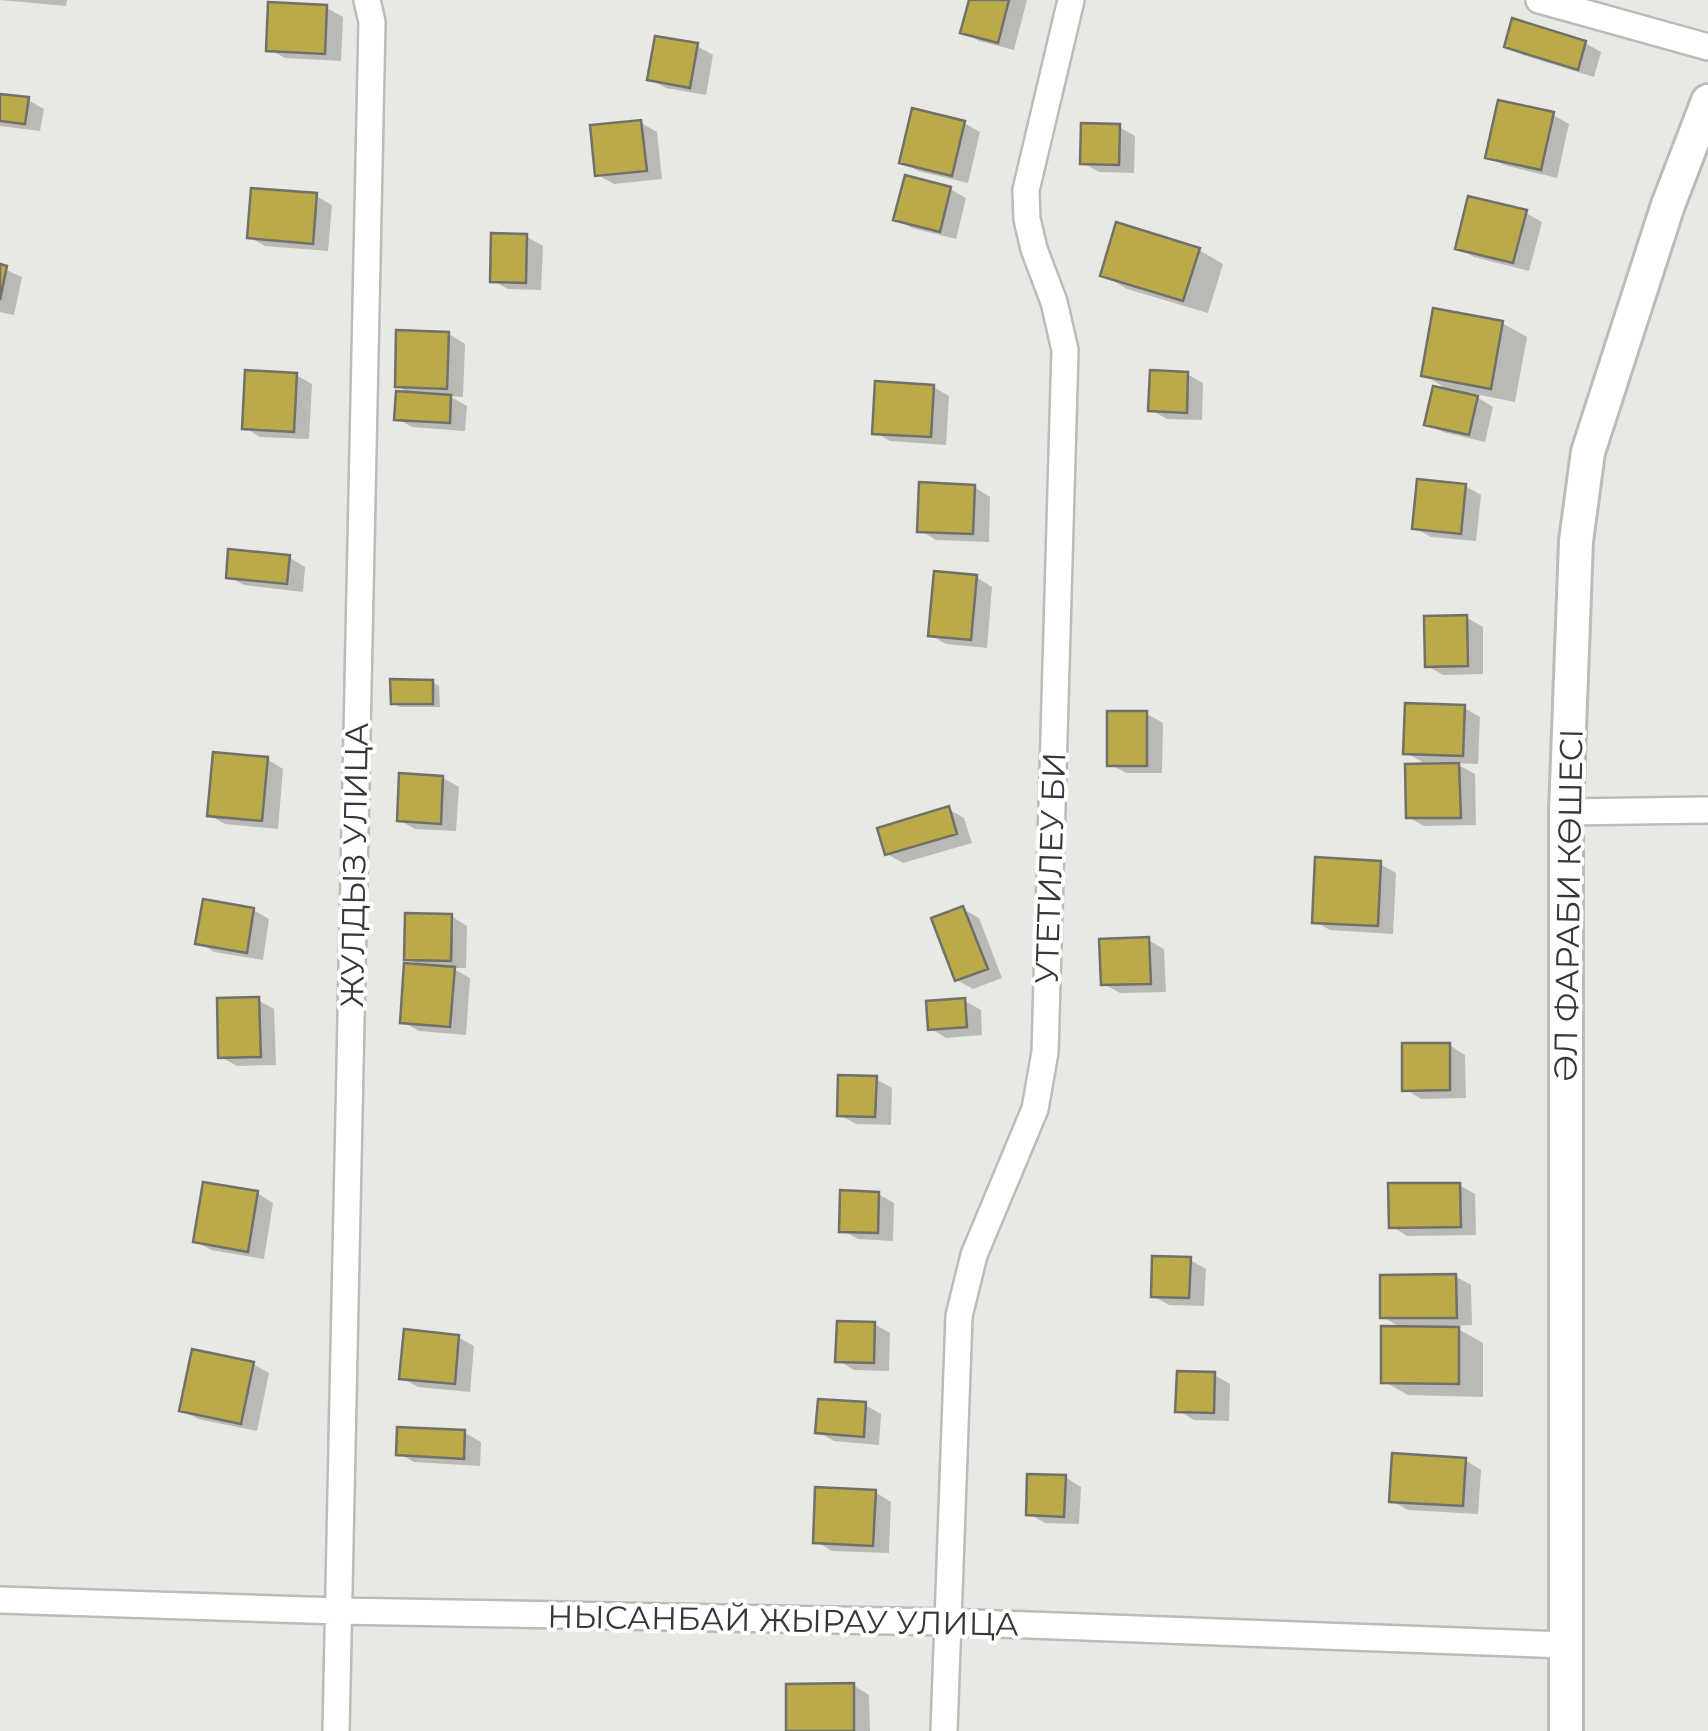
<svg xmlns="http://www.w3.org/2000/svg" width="1708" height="1731" font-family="Montserrat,sans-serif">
	<rect width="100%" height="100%" fill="#e9e8e2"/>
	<path fill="#0003" d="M0,0h67l-1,6z
		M972,0h55l-13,50 -35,-9 -16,-9z
		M327,8l16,9 -2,44 -56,-3 -16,-9z
		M1514,21l71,22 16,9 -7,25 -71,-22 -16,-9z
		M697,46l16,9 -7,40 -40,-7 -16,-9z
		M0,96l28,4 16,9 -4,22 -40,-5z
		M1553,115l16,9 -12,54 -53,-13 -16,-9z
		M641,123l16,9 5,47 -48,5 -16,-9z
		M964,123l16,9 -12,51 -50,-12 -16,-9z
		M1119,127l16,9 -1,37 -35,-1 -16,-9z
		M950,189l16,9 -10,41 -44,-11 -16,-9z
		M316,196l16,9 -4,46 -63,-5 -16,-9z
		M1526,213l16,9 -13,49 -55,-14 -16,-9z
		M527,237l16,9 -2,44 -33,-1 -16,-9z
		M1199,250l24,14 -15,49 -81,-24 -24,-14z
		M0,267l22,10 -8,38 -14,-3z
		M1502,323l25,14 -12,65 -45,-9 23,14 -8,35 -42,-10 -16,-9 24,-32 -28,-16z
		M449,334l16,10 -2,53 -14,-1 18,10 -2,25 -53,-4 -16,-9 17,-23 -16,-9z
		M1187,374l16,9 -1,37 -35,-1 -16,-9z
		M296,375l16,9 -3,55 -49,-2 -16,-10z
		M933,387l16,9 -3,49 -56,-4 -16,-9z
		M1465,486l16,9 -5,46 -45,-4 -16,-9z
		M974,487l16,10 -1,45 -53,-2 -16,-10z
		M290,558l15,9 -2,25 -59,-7 -16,-9z
		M976,577l16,10 -5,61 -41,-4 -16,-9z
		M1467,618l16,9v47l-40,1 -16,-9z
		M432,682l7,4 1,21h-40l-7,-4z
		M1464,708l16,9 -2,47 -23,-1 20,11 1,51 -52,1 -16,-9 21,-51 -24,-14z
		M1147,714l16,9 -1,50h-36l-16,-9z
		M267,759l16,10 -5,60 -53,-5 -16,-9z
		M443,778l16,9 -3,44 -41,-2 -16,-9z
		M948,809l16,9 8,25 -69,20 -16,-9z
		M1380,864l16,9 -3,61 -63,-4 -16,-9z
		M963,909l16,9 23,60 -29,11 -16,-9z
		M253,910l16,9 -6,41 -49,-8 -16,-10z
		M451,916l16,10 -1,42h-14l18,10 -4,57 -47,-4 -16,-9 18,-55 -14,-9z
		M1148,940l16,9 2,43 -46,1 -16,-9z
		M258,1000l16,9 2,56 -39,1 -16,-9z
		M965,1001l16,9 1,25 -36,3 -16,-10z
		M1449,1045l16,10 1,43 -45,1 -16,-10z
		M876,1079l16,9 -1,37 -35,-1 -16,-9z
		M1459,1185l16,9 1,41 -69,1 -16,-10z
		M257,1193l16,10 -9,56 -53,-9 -16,-9z
		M878,1194l16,9 -1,38 -35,-2 -16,-9z
		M1190,1260l16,9 -2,37 -35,-1 -16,-9z
		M1455,1276l16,9 1,40 -19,1 30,17v54l-75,-2 -25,-14 19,-53 -19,-11z
		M874,1324l16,9 -1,38 -35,-1 -16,-10z
		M458,1337l16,9 -4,46 -52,-5 -16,-9z
		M253,1364l16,9 -12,58 -59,-12 -16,-9z
		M1214,1375l16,9 -1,37 -35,-1 -16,-10z
		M865,1405l16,9 -2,31 -45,-4 -16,-9z
		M465,1433l16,9 -1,24 -66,-4 -16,-9z
		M1465,1460l16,10 -3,44 -70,-4 -16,-9z
		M1065,1477l16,10 -2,37 -34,-1 -16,-9z
		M875,1492l16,10 -2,51 -57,-2 -16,-10z
		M853,1685l16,10 1,36h-81z"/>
	<path fill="#bbab48" stroke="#71706b" stroke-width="2.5" d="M969,0h40l-11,43 -38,-10z
		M268,2l59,3 -2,49 -59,-3z
		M1512,18l74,23 -8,29 -74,-23z
		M655,36l43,7 -8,45 -43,-8z
		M0,94l29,3 -4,27 -25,-3z
		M1498,100l56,12 -13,58 -56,-12z
		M912,108l53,13 -13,55 -53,-13z
		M641,120l6,51 -52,5 -5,-51z
		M1081,123l39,1 -1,41 -39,-1z
		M905,175l46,12 -11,45 -47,-12z
		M251,188l66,5 -4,51 -66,-6z
		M1468,196l59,14 -14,53 -58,-14z
		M1116,222l84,26 -17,53 -83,-25z
		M491,233l36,1 -1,49 -36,-1z
		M0,264l7,2 -7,34z
		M1433,308l70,13 -12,68 -70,-13z
		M396,330l53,2 -2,57 -52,-2z
		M245,370l52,3 -3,59 -52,-3z
		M1150,370l38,2 -1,41 -39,-2z
		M875,381l59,4 -3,52 -59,-3z
		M1433,386l45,10 -9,39 -45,-10z
		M396,391l55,4 -1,28 -56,-3z
		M1417,479l49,5 -5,50 -49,-5z
		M919,482l56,3 -2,49 -56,-2z
		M228,549l62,6 -3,29 -61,-6z
		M934,571l43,4 -6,65 -43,-4z
		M1467,615l1,51 -43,1 -1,-51z
		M390,679l43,1v24h-42z
		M1405,703l60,2 -2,51 -60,-2z
		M1107,711h40v55h-40z
		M213,752l55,5 -6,64 -55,-5z
		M1459,763l2,55h-55l-1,-54z
		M399,773l44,3 -2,48 -44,-3z
		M949,806l8,28 -72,21 -8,-27z
		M1315,857l66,4 -3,65 -66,-3z
		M203,899l51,9 -7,45 -52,-9z
		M963,906l25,63 -33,12 -24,-63z
		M405,913l47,1 -1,47 -47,-1z
		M1149,937l2,47 -50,1 -2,-46z
		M404,963l51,4 -5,60 -50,-4z
		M259,997l2,60 -43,1 -1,-60z
		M965,998l2,29 -39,3 -2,-29z
		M1402,1043h48v47l-48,1z
		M838,1075l39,1 -2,41 -38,-1z
		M203,1182l55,9 -10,61 -55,-10z
		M1388,1183h72l1,44 -72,1z
		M840,1190l39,2 -1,41 -39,-1z
		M1152,1256l39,1 -2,41 -38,-1z
		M1456,1274l1,44h-77v-43z
		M837,1321l38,1 -1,41 -39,-1z
		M1381,1326l78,1v57l-78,-1z
		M404,1329l55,6 -4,49 -56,-5z
		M192,1349l62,13 -13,62 -62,-13z
		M1177,1371l38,1 -1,41 -39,-1z
		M818,1399l48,3 -2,35 -49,-4z
		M397,1427l68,3 -1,29 -68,-4z
		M1392,1453l74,5 -3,48 -74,-4z
		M1027,1474l39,1 -2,42 -38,-2z
		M815,1487l61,3 -3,56 -60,-3z
		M854,1683v48h-68v-47z"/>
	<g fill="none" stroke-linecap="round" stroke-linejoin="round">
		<defs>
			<path id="minor" d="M1539,0l169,47
				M1566,812l142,-2
				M0,1600l338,11 609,11 618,23
				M336,1731l36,-1709 -5,-22
				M944,1731l15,-415 15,-61 61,-146 10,-57 20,-702 -11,-48 -20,-53 -7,-30 -1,-29 45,-190"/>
			<path id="tertiary" d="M1566,1731v-919l10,-271 12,-89 80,-247 40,-104"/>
		</defs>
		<use href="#minor" stroke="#bcbbb5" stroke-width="30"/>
		<use href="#tertiary" stroke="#bcbbb5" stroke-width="38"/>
		<use href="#minor" stroke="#fff" stroke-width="25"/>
		<use href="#tertiary" stroke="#fff" stroke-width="32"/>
	</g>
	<g text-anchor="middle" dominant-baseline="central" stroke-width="8" stroke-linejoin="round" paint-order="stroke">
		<g font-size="32" fill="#373734" stroke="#fff">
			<text transform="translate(354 865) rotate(-89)">ЖУЛДЫЗ УЛИЦА</text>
			<text transform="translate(1050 868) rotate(-88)">УТЕТИЛЕУ БИ</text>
			<text transform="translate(1568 905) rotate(-89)">ӘЛ ФАРАБИ КӨШЕСІ</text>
			<text transform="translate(783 1620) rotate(1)">НЫСАНБАЙ ЖЫРАУ УЛИЦА</text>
		</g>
	</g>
</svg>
